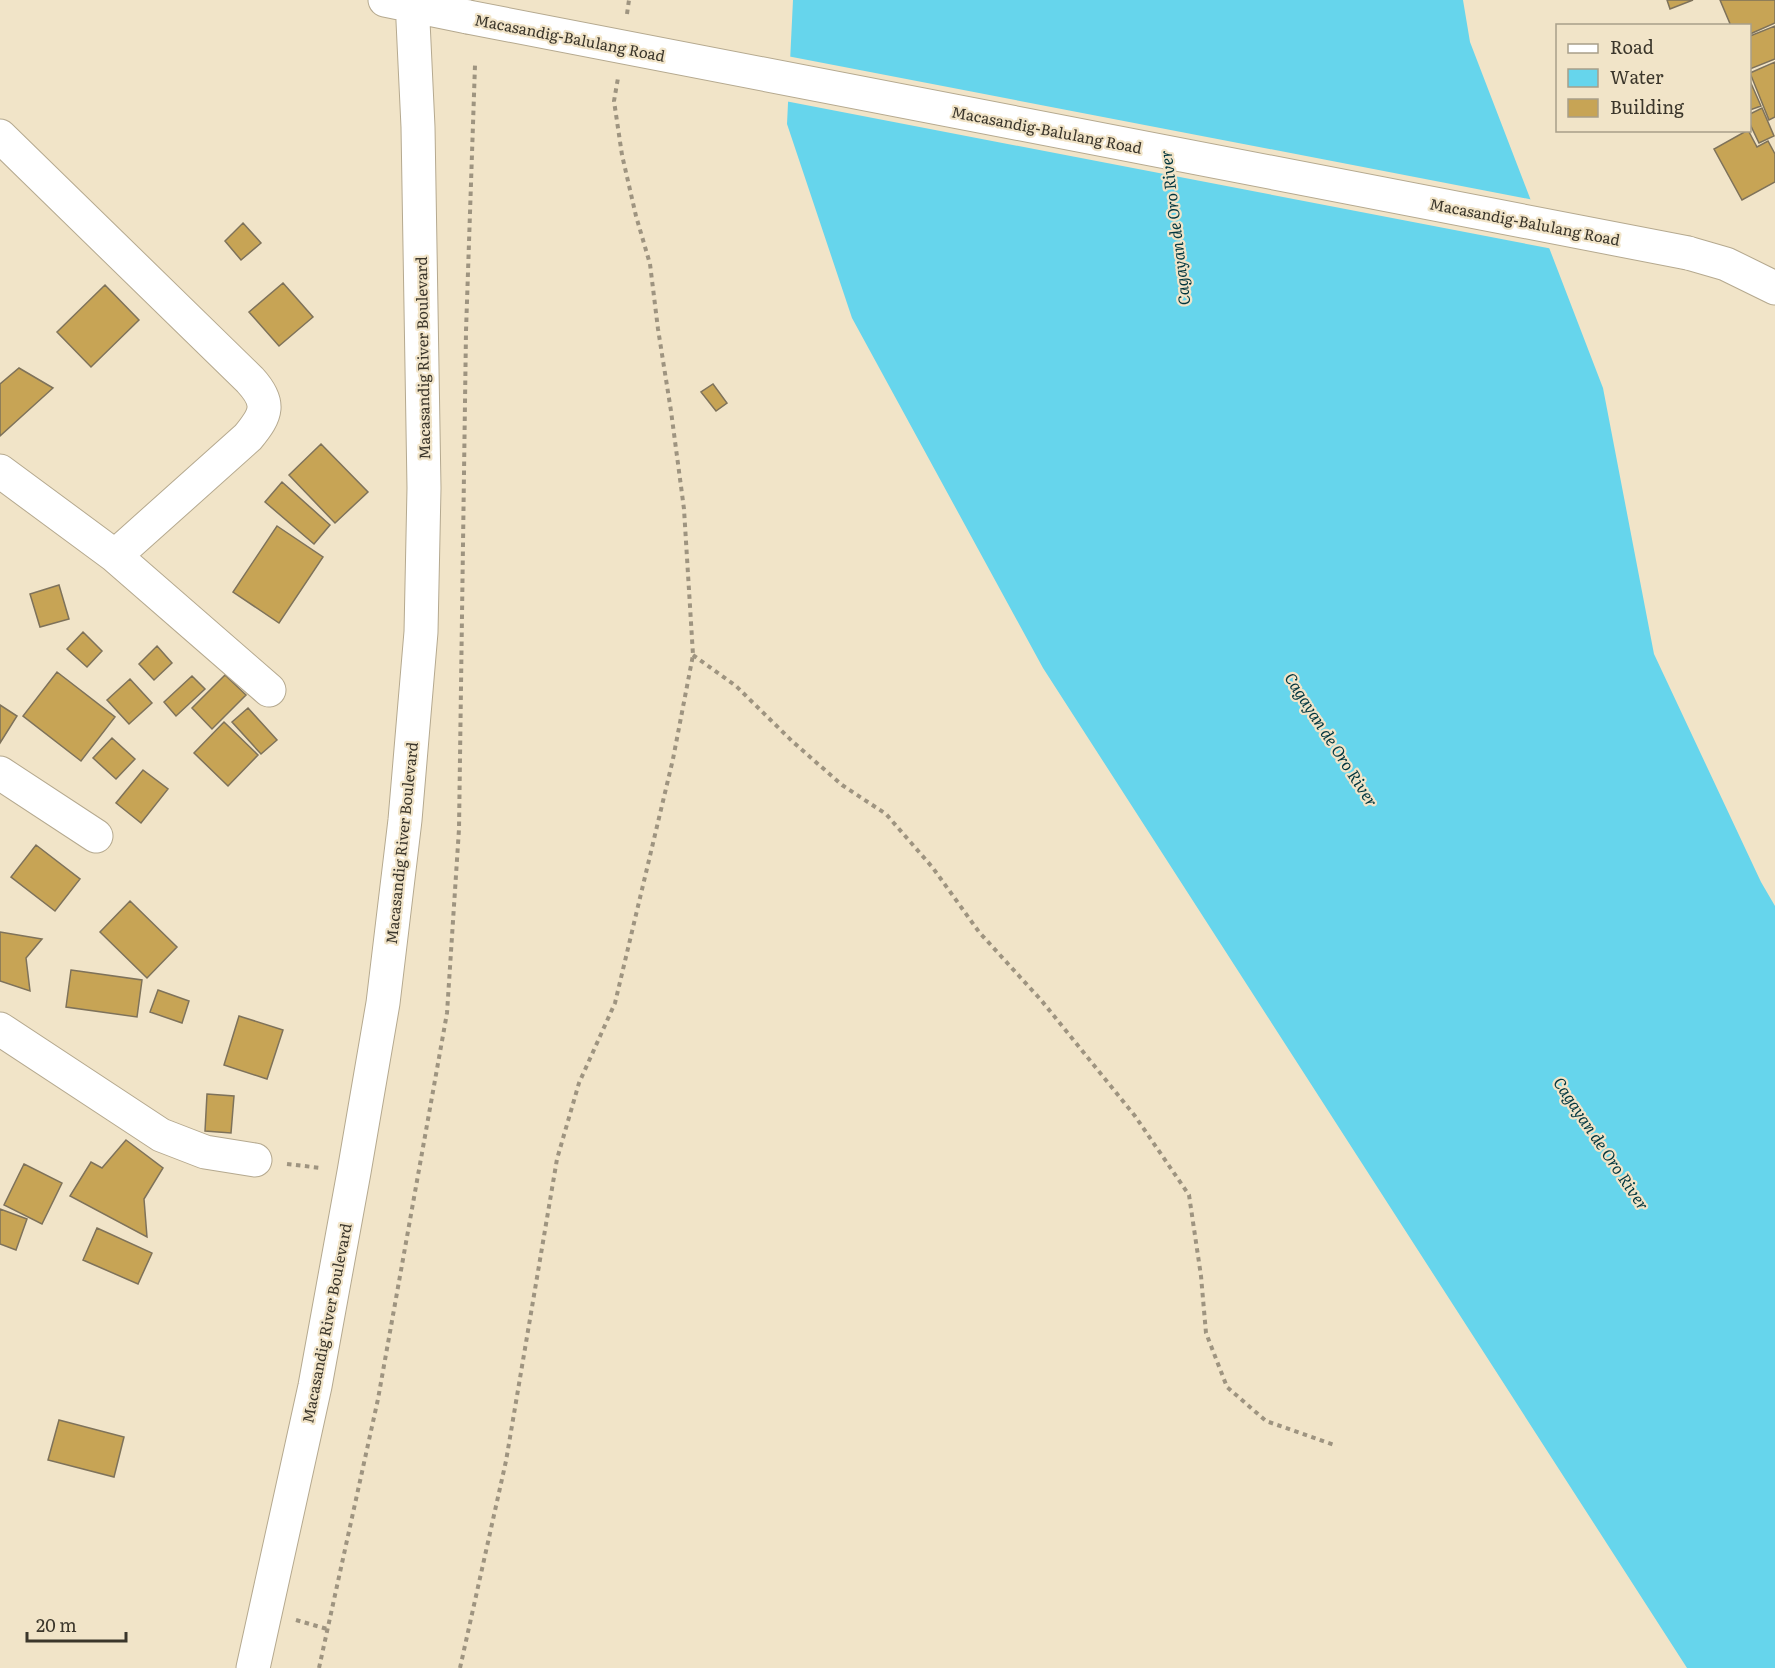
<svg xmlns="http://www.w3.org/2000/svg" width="1775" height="1668" font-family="Literata,serif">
	<rect width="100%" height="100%" fill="#f1e4c8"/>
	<path fill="#66d5ec" d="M793,0h670l7,42 133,346 51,266 107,228 14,24v762h-88l-644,-1000 -191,-350 -65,-194z"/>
	<path fill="#f1e4c8" d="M787,56l747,144 19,49 -768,-148z"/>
	<path fill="#c7a455" stroke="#7e725a" stroke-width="1.5" d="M1667,0h26l-23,9z
		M1720,0h55v23l-25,11v-8h-19z
		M1775,26v33l-25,10v-33z
		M1775,62v55l-6,3 -19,-47z
		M1750,81l11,25 -11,4z
		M1762,108l12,28 -15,7 -9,-19v-10z
		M1748,130l9,17 11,-6 7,13v28l-33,18 -28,-51z
		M243,223l18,20 -20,17 -16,-19z
		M283,283l30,34 -34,29 -30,-34z
		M105,285l34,35 -48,47 -34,-35z
		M19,368l34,20 -53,48v-52z
		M713,384l14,19 -11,8 -15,-19z
		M321,444l47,48 -33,31 -46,-48z
		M282,482l48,43 -16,19 -49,-42z
		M277,526l46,31 -44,66 -46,-31z
		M59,585l10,34 -29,8 -10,-33z
		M83,632l19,19 -15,16 -20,-18z
		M157,646l15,17 -18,17 -15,-16z
		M57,672l58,45 -34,44 -58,-45z
		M225,675l21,20 -34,34 -20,-21z
		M192,676l13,13 -29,27 -12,-14z
		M130,679l22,24 -23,21 -22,-24z
		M0,705l17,11 -17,27z
		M248,708l29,32 -16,14 -29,-32z
		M224,722l34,33 -30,31 -34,-33z
		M112,738l23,21 -19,20 -23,-21z
		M143,770l25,19 -27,34 -25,-20z
		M36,845l44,34 -25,32 -44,-34z
		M130,901l47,46 -30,31 -47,-46z
		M0,932l42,7 -16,19 4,33 -30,-10z
		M71,970l71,10 -5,37 -71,-10z
		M158,990l31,11 -7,22 -32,-11z
		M239,1016l44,14 -16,49 -43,-14z
		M207,1094l27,2 -3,37 -26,-2z
		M126,1140l37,28 -19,31 3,38 -77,-41 21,-34 11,6z
		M24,1164l38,19 -20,41 -38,-19z
		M0,1209l27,10 -11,31 -16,-6z
		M97,1228l55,25 -14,31 -55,-24z
		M59,1420l65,17 -10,40 -66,-17z"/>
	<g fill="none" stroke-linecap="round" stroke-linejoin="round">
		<defs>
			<path id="minor" d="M385,0l83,17
				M0,136l250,244c21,23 17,34 -2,57l-133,119
				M1688,253l38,11 49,24
				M0,471l115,85 154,134
				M0,773l96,63
				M0,1029l161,106 44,17 50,8
				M253,1668l62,-282 39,-214 29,-169 22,-183 16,-188 3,-144 -6,-361 -6,-127"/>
		</defs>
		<use href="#minor" stroke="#b5a98f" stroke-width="35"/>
		<path stroke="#9e9480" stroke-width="4" stroke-dasharray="4.5 4.5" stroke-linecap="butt" d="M627,14l2,-14
			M693,655l43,31 57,56 49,43 44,29 47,54 46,64 62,68 94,116 54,79 12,81 5,57 21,54 39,34 68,24
			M287,1164l34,4
			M296,1620l31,9
			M319,1668l59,-269 69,-386 12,-184 7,-498 9,-266
			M460,1668l46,-207 51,-302 22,-76 36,-80 58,-244 20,-104 -9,-146 -13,-98 -13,-82 -8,-65 -14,-48 -14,-61 -8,-54 4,-23"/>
		<use href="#minor" stroke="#fff" stroke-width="33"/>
		<defs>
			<path id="minor-bridge" d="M468,17l1220,236"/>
		</defs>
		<use href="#minor-bridge" stroke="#b5a98f" stroke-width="35" stroke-linecap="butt"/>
		<use href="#minor-bridge" stroke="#fff" stroke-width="33"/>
	</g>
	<g text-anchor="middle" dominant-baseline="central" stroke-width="4.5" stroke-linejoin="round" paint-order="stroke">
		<g font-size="15" fill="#3b362b" stroke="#f1e4c8">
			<text transform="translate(570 37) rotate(11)">Macasandig-Balulang Road</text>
			<text transform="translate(1047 129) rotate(11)">Macasandig-Balulang Road</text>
			<text transform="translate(1525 221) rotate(11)">Macasandig-Balulang Road</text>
			<text transform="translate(422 358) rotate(-91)">Macasandig River Boulevard</text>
			<text transform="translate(401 843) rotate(-84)">Macasandig River Boulevard</text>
			<text transform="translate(326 1323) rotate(-79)">Macasandig River Boulevard</text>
		</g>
		<g font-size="16" font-style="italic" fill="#00353e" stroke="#f1e4c8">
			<text transform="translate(1174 228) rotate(-97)">Cagayan de Oro River</text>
			<text transform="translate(1332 739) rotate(57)">Cagayan de Oro River</text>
			<text transform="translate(1602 1143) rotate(56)">Cagayan de Oro River</text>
		</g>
	</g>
	<rect x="1556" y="24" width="195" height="108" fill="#f1e4c8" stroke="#a89e89" stroke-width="1.5"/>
	<rect x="1568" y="44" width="30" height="9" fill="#ffffff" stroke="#a89e89" stroke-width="1.5"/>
	<text x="1610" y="54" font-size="18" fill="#3b362b">Road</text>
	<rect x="1568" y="69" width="30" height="18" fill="#66d5ec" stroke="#a89e89" stroke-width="1.5"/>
	<text x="1610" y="84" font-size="18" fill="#3b362b">Water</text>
	<rect x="1568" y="99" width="30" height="18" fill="#c7a455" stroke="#a89e89" stroke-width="1.5"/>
	<text x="1610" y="114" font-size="18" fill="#3b362b">Building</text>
	<path d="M27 1632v9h99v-9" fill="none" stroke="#3b362b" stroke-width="3"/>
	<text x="36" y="1632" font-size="18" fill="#3b362b" stroke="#f1e4c8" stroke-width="4.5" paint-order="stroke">20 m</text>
</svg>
